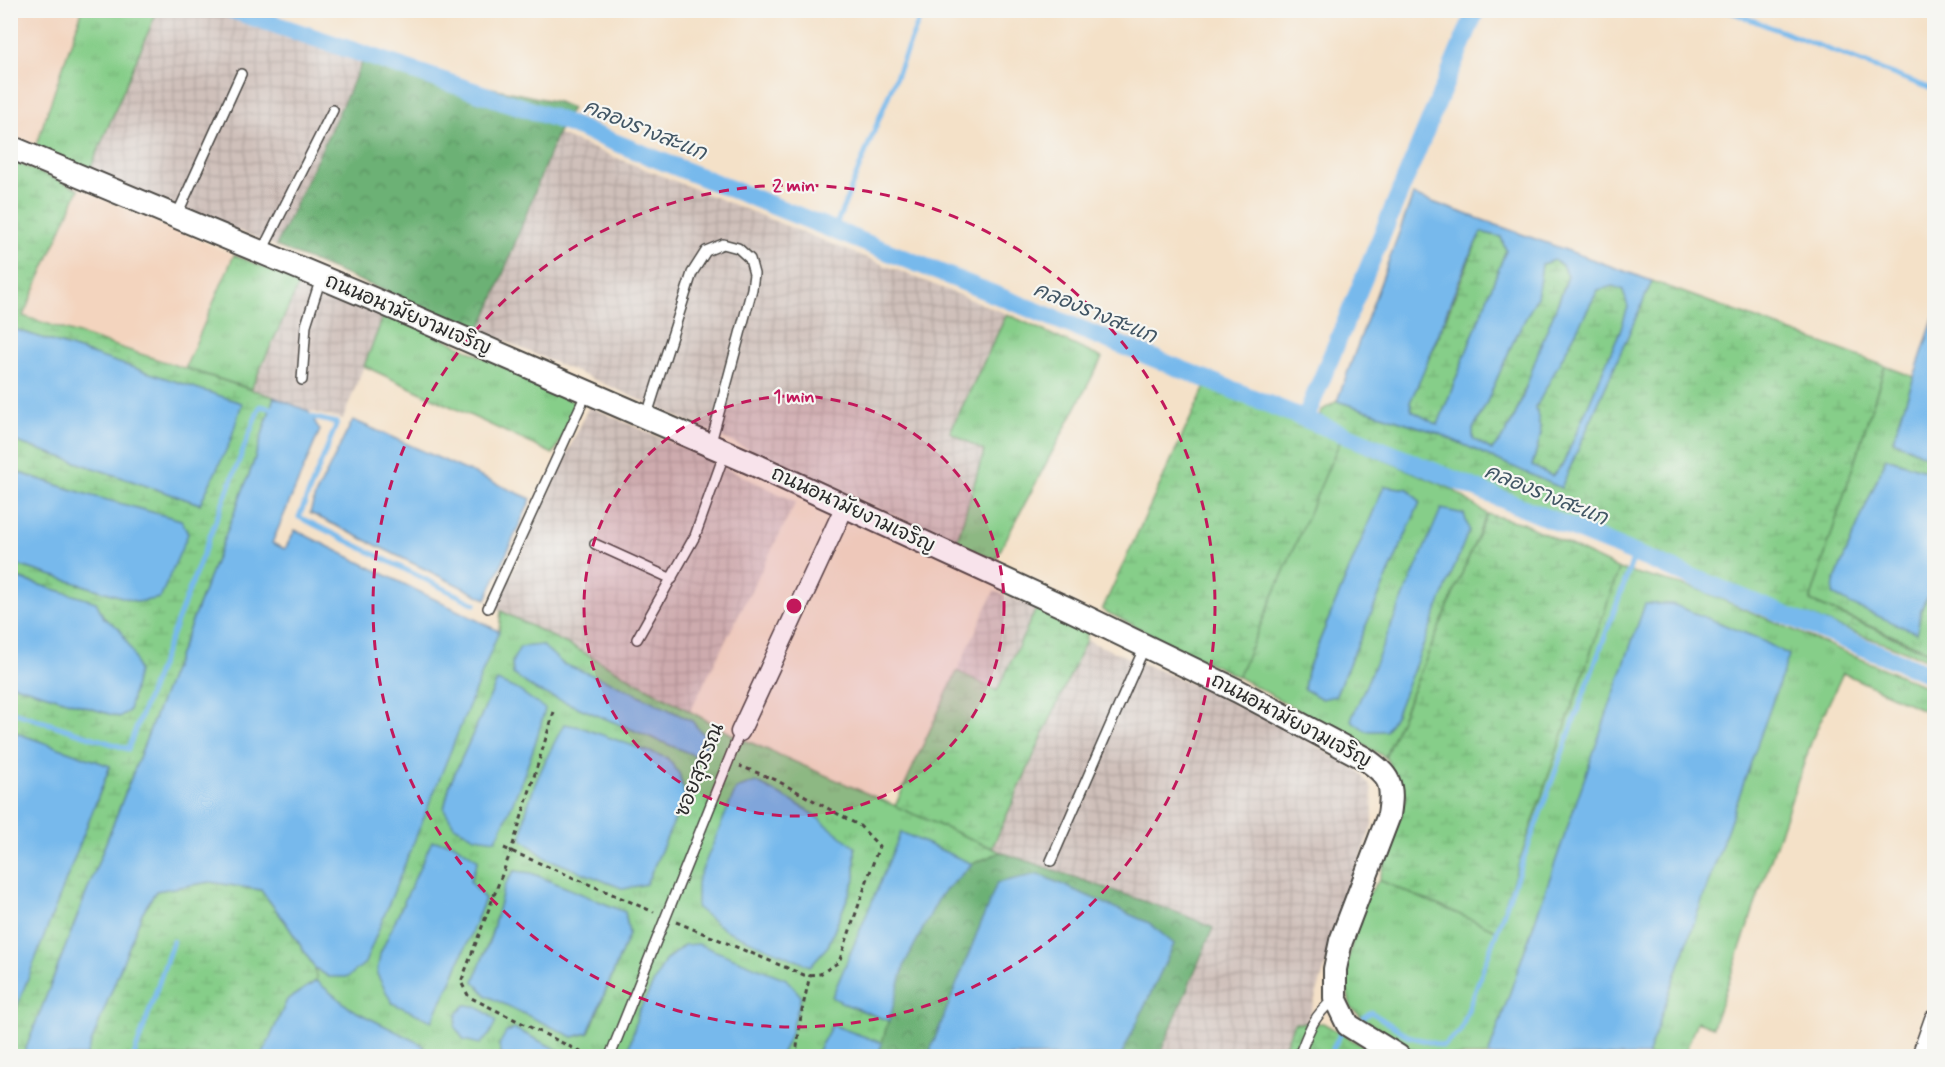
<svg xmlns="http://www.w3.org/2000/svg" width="1945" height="1067" font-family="Mynerve,'Playpen Sans Thai',sans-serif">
	<defs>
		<pattern id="industrial-grid" width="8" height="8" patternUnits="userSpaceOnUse" patternTransform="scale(1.5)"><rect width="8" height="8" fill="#cfc0ba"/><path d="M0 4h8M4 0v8" fill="none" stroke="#b2a5a0"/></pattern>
		<pattern id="grass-tufts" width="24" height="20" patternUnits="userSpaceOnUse" patternTransform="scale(1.5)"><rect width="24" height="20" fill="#86ce89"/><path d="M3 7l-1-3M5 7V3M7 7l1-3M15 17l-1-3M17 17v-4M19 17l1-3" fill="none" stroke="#74b176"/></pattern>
		<pattern id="forest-crowns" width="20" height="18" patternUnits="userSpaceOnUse" patternTransform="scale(1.5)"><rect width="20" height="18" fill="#6cb175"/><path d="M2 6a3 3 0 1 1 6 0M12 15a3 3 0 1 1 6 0" fill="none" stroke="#599060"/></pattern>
		<pattern id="wetland-marsh" width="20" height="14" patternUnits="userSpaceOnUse" patternTransform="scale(1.5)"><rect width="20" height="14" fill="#86ce89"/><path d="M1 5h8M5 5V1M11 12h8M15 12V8" fill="none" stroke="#74b176"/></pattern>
	</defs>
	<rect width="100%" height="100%" fill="#f6f6f2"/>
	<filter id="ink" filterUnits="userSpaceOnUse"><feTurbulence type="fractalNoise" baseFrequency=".0167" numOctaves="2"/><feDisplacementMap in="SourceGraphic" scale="12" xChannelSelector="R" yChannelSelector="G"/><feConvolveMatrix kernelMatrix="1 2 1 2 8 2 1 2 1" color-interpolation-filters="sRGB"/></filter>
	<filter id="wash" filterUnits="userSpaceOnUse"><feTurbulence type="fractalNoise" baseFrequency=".008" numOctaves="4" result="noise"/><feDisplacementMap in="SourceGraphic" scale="24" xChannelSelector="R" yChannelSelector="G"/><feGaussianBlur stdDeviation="1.35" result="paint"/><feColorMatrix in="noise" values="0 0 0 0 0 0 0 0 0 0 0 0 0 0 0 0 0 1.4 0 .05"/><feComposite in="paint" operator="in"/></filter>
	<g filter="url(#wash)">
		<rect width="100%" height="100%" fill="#f4e1c8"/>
		<path fill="#f3d4be" d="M10,11h72l-47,137 -24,-11z
			M79,189l155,66 -49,113 -163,-52z"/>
		<path fill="url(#industrial-grid)" d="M157,11h64l142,50 -87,185 -187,-74z
			M557,134l450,180 -57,118 34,18 -28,94 -340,-155 -137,-59 11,-22z
			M300,282l83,35 -40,102 -35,-8 -57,-22z
			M589,406l121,54 86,42 -106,209 -111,-61 -83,-42z
			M994,591l43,16 -40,84 -40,-20z
			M1086,640l123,51 81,40 68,39 14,19 1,33 -66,201h-13l-13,33h-122l53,-128 -28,-13 -192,-67z"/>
		<path fill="url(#grass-tufts)" stroke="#587c5a" stroke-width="1.5" fill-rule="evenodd" d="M82,11h75l-68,161 -54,-24z
			M234,255l66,27 -49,107 -66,-21z
			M1007,314l95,44 -107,202 -39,-16 28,-93 -34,-19z
			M383,317l21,2 177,86 -28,49 -189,-88z
			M1885,366l29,11 -21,63 41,20v13l-48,-15 -52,124 83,51c3,-15 3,-32 17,-41v61l-124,-52z
			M1340,441l112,48 35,25 -102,243 -147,-80zM1384,486l24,3 12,13 -85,194 -31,-7 3,-18z
			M1619,569l78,20 237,101v25l-91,-42 -30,64 -100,290 -16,-6 -13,35h-37l141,-401 -143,-50 -157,451h-63l-41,-21 -33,-27 -7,-33 18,-72 17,-23 117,50z
			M501,611l78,39 152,84 270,118 -29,12 -71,-31 -56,171 44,17 -7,22 -50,-17 -17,30h-35l10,-20 -106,-91 -19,16 -26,50 -10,37 5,8h-64l-55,-27 -16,16 3,11h-71l-10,-12 -70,-35 -35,-28 -1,-13 14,9 170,-346zM541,645l22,19 142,87 -9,5 -160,-66zM497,681l-53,128 6,-25zM667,758l12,15 6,24 -39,87zM453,843l25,17 -8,21 15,18 -32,78 -21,44zM855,847v32l-27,67zM514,871l17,2 94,39 4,22 -40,99 -16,4 -99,-55z"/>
		<path fill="url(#forest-crowns)" stroke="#4c6e50" stroke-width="1.5" d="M363,61l195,41 14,6 -15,26 -67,174 -11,22 -203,-84z
			M1001,852l183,63 29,13 -54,128h-38l53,-112 -176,-61 -70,173h-50l27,-93 35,-67 32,-32z"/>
		<path fill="url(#wetland-marsh)" stroke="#587c5a" stroke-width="1.5" d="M11,160l68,29 -56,127 251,81 -22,70 -229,589h-12l-1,-34 100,-255 -99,-36v-47l108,33v-88l-15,-11 -8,-16 -85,-26v-13l127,39 -49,-107 -78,-25v-30l189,64 41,-101 -230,-75z
			M1481,232l20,5 5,13 -68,175 -26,-14 -2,-9c26,-56 47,-114 71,-170z
			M1554,260l8,5 6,11 -52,137 -13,25 -11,12 -19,-11v-10l12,-23 28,-64 24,-45 5,-33z
			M1652,281l233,85 -75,235 124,54v7l-193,-71 -265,-110 -153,-60 -3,-7 1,-3 16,-10 98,31 126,56z
			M1613,286l10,4 6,16 -9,25 -57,133 -11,12 -20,-9 9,-33 -5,-27 62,-117z
			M1205,387l138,47 -105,243 -136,-67z
			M1487,514l35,9 97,46 -123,361 -117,-50 27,-83 -21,-40z
			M1037,607l51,22 -2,11 -94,208 -97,-42 62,-135 40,20z
			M210,882l51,8 25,33 29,45 1,13 -29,19 -25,56h-176l56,-143 14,-22z
			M1294,1023h29l57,33h-99z"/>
		<path fill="#77b9ec" stroke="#51728c" stroke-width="1.5" fill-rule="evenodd" d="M1413,195l239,86 -91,207 -126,-56 -98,-31zM1481,232l20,5 5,13 -68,175 -26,-14 -2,-9c26,-56 43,-115 71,-170zM1554,260l8,5 6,11c-8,25 -20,49 -29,74 -13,34 -21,74 -47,100l-19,-11v-10l12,-23 28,-64 24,-45 5,-33zM1613,286l10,4 5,17 -8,24 -57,133 -11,12 -20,-10 9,-32 -5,-27 62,-117z
			M1934,317v143l-41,-20z
			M11,328l231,75 -12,39 -30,62 -189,-64z
			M274,397l34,14 12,19 -48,113 13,6 10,-19 204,101 -134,332 -17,14h-19l-14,-9 -29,-45 -25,-33 -51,-8 -54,9 -14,22 -56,143h-63l229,-589z
			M353,420l178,79 -45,100 -176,-86 5,-17z
			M1886,458l48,15v119c-14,8 -15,26 -17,41l-67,-29 -17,-10 1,-12z
			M10,470l79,25 92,25 7,14 -28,64 -22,4 -127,-39z
			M1384,486l24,3 12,13 -85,194 -13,3 -18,-10 3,-18z
			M1441,509l23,5 5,16 -74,186 -9,15h-20l-15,-11z
			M10,576l86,26 8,16 15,10 14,25 5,18 -9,40 -10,6 -108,-33z
			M1645,604h27l85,34 32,17 -142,401h-159z
			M542,645l21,19 53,20 76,37 15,18 -2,12 -9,5 -160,-66 -23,-16 -1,-12 8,-15z
			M497,681l21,9 27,19c-11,44 -29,89 -49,131l-21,-3 -21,-11 -10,-17 6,-25z
			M564,724l16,3 87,31 12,15 6,24 -39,87 -22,5 -78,-31 -24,-19c2,-40 24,-80 42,-115z
			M11,731l99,35 -99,256 -1,-291z
			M756,782l50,27 49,38v32l-27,67 -18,20 -85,-36 -28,-22v-26l39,-93z
			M901,832l71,32 -32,32 -35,67 -16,58 -44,-17 -13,-7z
			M432,841l21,2 25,17 -8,21 15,18 -32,78 -21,44 -40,-18 -15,-29 3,-20z
			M514,871l17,2 94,39 4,22 -41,99 -15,4 -86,-41 -13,-15 17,-45 13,-49z
			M1038,874l111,49 25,21 -53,112h-193l69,-173z
			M698,944l88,35 15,17 -11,40 -10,20h-146l-5,-8 10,-37 26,-50 19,-16z
			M316,981l35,28 70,35 10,12h-169l25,-56z
			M465,1005c13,0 22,8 31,16l-7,14 -9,9 -16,-4 -9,-13 2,-13z
			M832,1025l50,18 -4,13h-63z
			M515,1029l55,27h-68l-3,-11 7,-13z"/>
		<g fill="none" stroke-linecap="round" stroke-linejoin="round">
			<path stroke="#77b9ec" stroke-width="5" d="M1726,10l208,80
				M834,230l89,-220
				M307,416l30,7 -38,94 176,87
				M10,711l118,38 132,-343 18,4
				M1364,1017l7,-5 37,24 35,10 17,-14 175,-478
				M134,1056l39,-115
				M1329,1056l12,-23"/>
			<path stroke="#77b9ec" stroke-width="18" d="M232,10l322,108 789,316 591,242
				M1305,419l171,-409"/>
		</g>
	</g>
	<g filter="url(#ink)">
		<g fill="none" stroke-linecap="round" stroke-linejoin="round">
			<defs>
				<path id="service" d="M176,217l65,-143
					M262,251l71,-141
					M302,380l4,-55 15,-47
					M646,418l46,-145 14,-22 17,-7 15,4 12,11 4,15 -2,15 -42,157
					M595,544l77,35
					M488,608l99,-216
					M637,639l58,-103 30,-84
					M1051,861l94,-215
					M610,1056l130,-324
					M1299,1056c10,-26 13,-38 35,-57"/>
				<path id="minor" d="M740,732l105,-226
					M1921,1056l13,-37"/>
				<path id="tertiary" d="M10,147l363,152 378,164 320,147 167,81 126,67c26,18 30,25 25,57l-48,126 -6,28v29l13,27 50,31"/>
			</defs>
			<use href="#service" stroke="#494643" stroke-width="12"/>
			<use href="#minor" stroke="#494643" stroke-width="21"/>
			<use href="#tertiary" stroke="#494643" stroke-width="26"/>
			<path stroke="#494643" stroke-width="3" stroke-dasharray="4.5 4.5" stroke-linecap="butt" d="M554,712l-43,139 -50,131 8,15 120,59
				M504,848l150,64
				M676,922l128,53 16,-1 19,-12 40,-116 -19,-20 -84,-46 -36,-14
				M793,1056l4,-9 4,-32 9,-40"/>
			<use href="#service" stroke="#fff" stroke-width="9"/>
			<use href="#minor" stroke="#fff" stroke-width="18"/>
			<use href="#tertiary" stroke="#fff" stroke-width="22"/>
		</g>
	</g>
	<circle cx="794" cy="606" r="210" fill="#c2185b" fill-opacity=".12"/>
	<g fill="none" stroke="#c2185b" stroke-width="3" stroke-dasharray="10 8">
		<circle cx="794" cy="606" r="210"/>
		<circle cx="794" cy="606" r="421"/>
	</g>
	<g text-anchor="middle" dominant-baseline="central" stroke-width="4.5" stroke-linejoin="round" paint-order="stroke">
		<g font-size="20" fill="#2b2b2b" stroke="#f6f6f2">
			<text transform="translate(408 315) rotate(23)">ถนนอนามัยงามเจริญ</text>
			<text transform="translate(853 510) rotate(25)">ถนนอนามัยงามเจริญ</text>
			<text transform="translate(1291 721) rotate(28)">ถนนอนามัยงามเจริญ</text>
			<text transform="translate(700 770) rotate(-68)">ซอยสุวรรณ</text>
		</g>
		<g font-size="21" font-style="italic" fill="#425665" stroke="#f6f6f2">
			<text transform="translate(645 130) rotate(22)">คลองรางสะแก</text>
			<text transform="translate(1095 313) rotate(22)">คลองรางสะแก</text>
			<text transform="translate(1546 495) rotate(22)">คลองรางสะแก</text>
		</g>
	</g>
	<circle cx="794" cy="606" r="9" fill="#c2185b" stroke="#f6f6f2" stroke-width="3"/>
	<g font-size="18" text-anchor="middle" font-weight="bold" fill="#c2185b" stroke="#f6f6f2" stroke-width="4.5" stroke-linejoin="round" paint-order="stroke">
		<text x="794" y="191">2 min</text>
		<text x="794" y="402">1 min</text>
	</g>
	<rect width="1945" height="1067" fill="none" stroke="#f6f6f2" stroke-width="36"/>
</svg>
